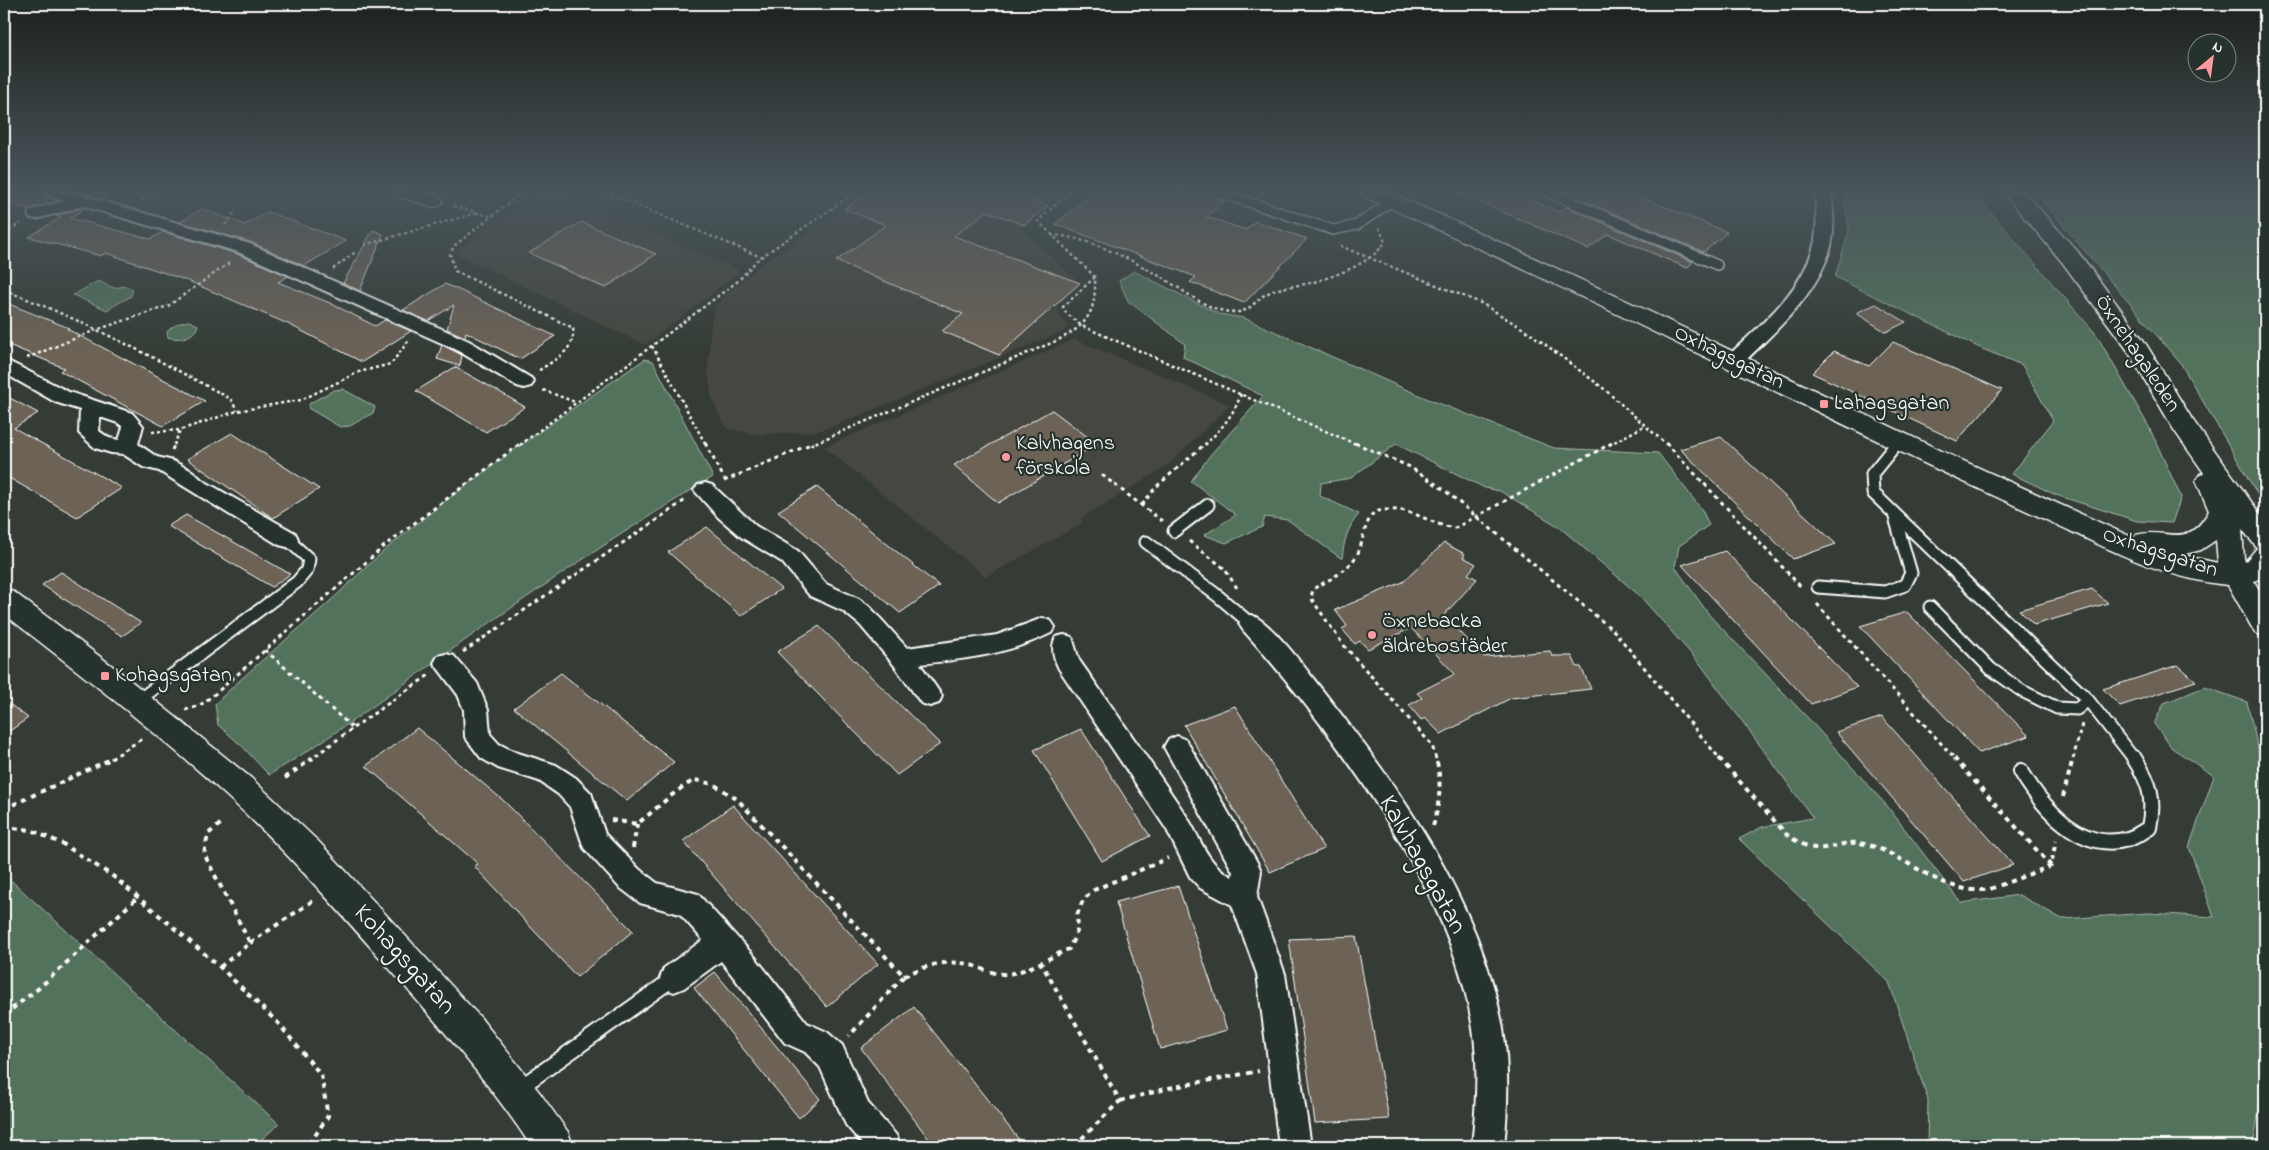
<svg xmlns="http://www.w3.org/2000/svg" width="2269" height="1150" font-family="'Indie Flower',sans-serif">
	<rect width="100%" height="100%" fill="#343c35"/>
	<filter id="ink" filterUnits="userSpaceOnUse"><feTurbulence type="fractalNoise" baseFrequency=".02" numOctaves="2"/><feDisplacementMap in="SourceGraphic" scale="10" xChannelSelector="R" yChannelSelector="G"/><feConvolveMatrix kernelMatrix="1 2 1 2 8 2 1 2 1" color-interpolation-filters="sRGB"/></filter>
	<g filter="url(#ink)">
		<path fill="#45473f" d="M541,192h18l182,79 -96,74 -192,-93z
			M868,192h198l-45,36 59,55 -24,21 3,10 10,12 -5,5 -225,93 -21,7 -58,4 -32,-6 -8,-11 -9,-23 -3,-26 3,-47 5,-16 9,-11 35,-29z
			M1075,339l155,66 -63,61 -87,53 3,4 -97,54 -162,-130z"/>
		<path fill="#52725b" stroke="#a8b8ad" d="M1844,192h129l123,142 53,93 32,70 -9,26 -35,-2 -81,-26 -44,-21 41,-53 -31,-56 -42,-17 -145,-71 14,-46z
			M2035,192h230v315l-84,-143z
			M1134,271l85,43 25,4 184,81 126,49 104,5 44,57 7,15 -30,21 -4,21 35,49 96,100 82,91 73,96 58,-8 43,24 86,-6 66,4 -25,-70 25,-71 -42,-28 -18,-24 10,-21 41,-16 42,15 18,75v298l-12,71h-326l1,-46 -39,-118 -150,-143 23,-12 51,-9 -112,-153 -61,-69 -82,-70 -58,-35 -15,-3 -89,-44 -45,34 -30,5 -1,13 39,18c-12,14 -15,27 -17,45l-54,-39 -23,-3 -3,10 -36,16 -22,-8 32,-20 -45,-34 20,-27 52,-58 -80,-39 2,-13 -57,-43 -9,-20z
			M98,281l16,7 12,-2 7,3 -2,7 -24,14 -34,-15z
			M189,321l9,4c-3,12 -19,16 -30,12l-1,-5c6,-7 14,-10 22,-11z
			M645,359l8,2 60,116c-79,47 -156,99 -232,152 -70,49 -138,102 -212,146l-27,-29 -24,-21 -3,-21c33,-33 69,-62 104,-93 23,-20 44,-42 67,-62 82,-69 171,-130 259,-190z
			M343,389l32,18 -2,6 -23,13 -10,1 -32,-19 2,-5 24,-13z
			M4,874l275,250 -25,22h-250z"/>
		<path fill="#6c6256" stroke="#fff" d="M4,192h39l3,5 12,4 -29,8 -25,-7z
			M78,192h33l-10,7z
			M868,192h141l39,14 -24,19 -37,-14 -33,25 126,47 -81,72 -57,-24 21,-17 -127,-53 50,-36 -42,-16z
			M1095,192h108l21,9 -17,16 39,13 9,-9 52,18 -63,64 -54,-21 6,-5 -141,-53z
			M1457,192h56l46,20 7,-5 127,55 -6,6 -79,-34 -20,15z
			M1585,192h43l99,40 -23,20 -126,-54z
			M83,208h2l-15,10 80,21 13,-7 74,22 51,22 -10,6 52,21 45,23 10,-6 26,11 -49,31 -74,-38 -100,-43 -82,-28 -5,3 -72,-19 32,-20 -6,-1z
			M202,209l43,16 23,-13 78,29 -42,25 -53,-24 -71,-20z
			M581,222l75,32 -51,34 -76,-35z
			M373,230l10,4 -23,57 -17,-8z
			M445,284l14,6 96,46 -35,23 -54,-27 -1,5 -18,-8 7,-24 -26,16 -25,-11z
			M4,302l65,26 -2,1 138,72 -42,25 -103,-55 4,-3 -60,-25z
			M1876,304l30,18 -20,10 -30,-19z
			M1893,342l109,48 -45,51 -145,-68 22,-22 35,15z
			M442,345l20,10 -2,11 -23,-7z
			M455,367l43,24 27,16 -39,25 -70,-41z
			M4,395l34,18 -24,15 108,60 -45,29 -73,-42z
			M1052,410l45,34 -99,59 -44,-38z
			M232,433l87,56 -46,29 -86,-59z
			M1721,437l115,107 -43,15 -113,-110z
			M817,487l122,99 -39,27 -122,-102z
			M186,515l104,59 -18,13 -104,-61z
			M707,527l74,62 -40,27 -73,-64z
			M1444,543l21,11 -2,3 13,7 -8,10 9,5 -33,36 40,42 66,-6 2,5h20l5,11h4l10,22 -80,9 -70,36 -16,-16 -4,2 -12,-15 13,-7 -5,-5 38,-19 -44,-46 -43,21 -8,-8 -5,3 -13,-15 5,-3 -12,-16 68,-28z
			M1725,551l132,136 -46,17 -129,-139z
			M61,572l80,51 -19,13 -80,-51z
			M2092,589l16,14 -74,22 -15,-15z
			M1907,612l122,124 -50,17 -119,-127z
			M819,626l121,118 -43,31 -120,-123z
			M2178,665l18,16 -76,25 -17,-17z
			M561,673l113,89 -47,39 -113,-93z
			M4,700l24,18 -24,17z
			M1235,706l89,143 -54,23 -86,-147z
			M1882,717l131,148 -49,17 -128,-150z
			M417,728l87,73 129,130 -56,46 -103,-111 4,-2 -112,-98z
			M1081,729l69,107 -48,25 -68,-111z
			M733,805l145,159 -51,43 -144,-166z
			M1178,886l49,144 -67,19 -44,-147z
			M1356,936l33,183 -74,4 -26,-184z
			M715,972l105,127 -21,19 -105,-130z
			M914,1007l110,139h-90l-73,-98z"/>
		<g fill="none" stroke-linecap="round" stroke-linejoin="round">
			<defs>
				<path id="service-far2" d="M1218,192l115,38 24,-5 35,-24
					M1548,192l169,73
					M1896,445l3,-4"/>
				<path id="service-far1" d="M1897,443l-25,31 1,19 215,207 46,59
					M1174,531l34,-26
					M1146,542l72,54 33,28
					M1818,587l67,5 20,-7 6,-12 -17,-59
					M1930,607l61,62 31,22 35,17 20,1 11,-9
					M136,702l161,-120 10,-12 2,-11 -22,-20"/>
				<path id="service" d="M2021,771c21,36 59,82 107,68 8,-2 14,-7 21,-11 6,-30 1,-45 -15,-70
					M518,1089l156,-111"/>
				<path id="minor" d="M45,192h26l179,52 219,97 62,37 3,4 -3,4 -7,2 -7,-2 -62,-37 -217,-97 -155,-46 -47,13 -6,-1 -2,-4 2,-4 35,-9 -18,-6z
					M1815,192h16c2,18 4,36 0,54 -13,49 -55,84 -89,118l-7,2 -7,-2 -3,-4 3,-4c33,-32 74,-64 86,-111 4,-17 2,-35 1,-53z
					M4,359l65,33 63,21 11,13 -5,18 19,13 16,4 19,10 10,9 93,53 3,6 -3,6 -8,2 -8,-2 -120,-74 -16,-4 -20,-13 -12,-1 -16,-5 -16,-15 1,-23 -25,-8 -51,-29zM100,417l18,6 5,4 -4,13 -10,-2 -10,-7z
					M705,483l7,2 44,41 42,25 28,33 33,15 11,8 37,41 90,-13 46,-17 8,3 4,6 -4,6c-45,22 -82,25 -131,31l22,32 -3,7 -9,3 -9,-3 -27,-38 -34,-40 -17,-14 -33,-15 -28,-34 -41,-25 -23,-20 -24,-27 4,-5z
					M1251,615c20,6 58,58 72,76 78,99 158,211 180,338 6,38 5,79 1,117h-32c4,-38 7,-79 1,-117 -14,-91 -60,-171 -111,-247 -36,-53 -76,-104 -119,-152l-4,-6 4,-6z
					M1064,635l8,2 7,23c35,50 70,100 104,151 18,25 21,51 49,66l1,-5 -69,-125 4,-7 9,-4 9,4 71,122 4,9 -4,26 28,77 26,172h-32l-22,-172 -25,-69 -32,-17 -10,-11 -23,-47 -108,-161c-5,-10 -9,-22 -3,-32z
					M446,654l8,2 23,27 11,27 2,24 9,10 16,8 41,13 20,13 15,15 14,41 34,35 18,14 41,11 56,62 53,67 20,9 15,13 26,58 28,32 5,11h-37l-18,-21 -26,-58 -15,-15 -20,-9 -64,-82 -37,27 -10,4 -10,-4 -4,-10 4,-10 39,-28 -23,-26 -40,-11 -21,-16 -35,-39 -14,-41 -12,-13 -19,-13 -41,-13 -17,-10 -16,-21 -1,-27 -6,-15 -24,-32 4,-7z"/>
				<path id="tertiary" d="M395,192c14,0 39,-4 48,9l-3,4 -7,2 -35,-11z
					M1360,192h27l58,25 199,92 302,144 188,85 2,-3c31,-9 50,17 73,-24l-13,-31 4,-6 4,-1 -30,-43 -48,-82 -64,-86 -59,-70h21l54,60 66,89 48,78 73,102v55l-11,5 11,20v35l-10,-3 -27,-48c-57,-5 -112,-32 -162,-56 -35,-16 -69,-32 -104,-48 -200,-94 -396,-196 -599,-285zM2242,529l15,19 -12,14 -1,-4zM2216,540l2,23 -37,-8 20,-5z
					M4,589l10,3 101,76 136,110 69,65 160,174 60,76 28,39 5,14h-42c-40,-61 -88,-116 -136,-171 -54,-61 -106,-122 -166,-177 -71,-65 -149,-125 -225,-184z"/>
			</defs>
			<use href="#service-far2" stroke="#fff" stroke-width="12"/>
			<use href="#service-far1" stroke="#fff" stroke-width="15"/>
			<use href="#service" stroke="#fff" stroke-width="18"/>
			<use href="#minor" stroke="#fff" stroke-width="4"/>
			<use href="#tertiary" stroke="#fff" stroke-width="3"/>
			<path stroke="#fff" stroke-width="2.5" stroke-dasharray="3 3" stroke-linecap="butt" d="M523,192l-69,54 -4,8 5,17 118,57c3,23 -19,32 -35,43
				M605,192l156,65
				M1182,192l22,7
				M142,201l12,-9
				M453,206l37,10
				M225,225l10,-13
				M4,233l17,-10
				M1051,235c36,1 81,25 112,43 22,13 48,36 75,34 11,-1 17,-10 25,-16 12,-9 33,-10 47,-13 23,-6 63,-20 75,-41l-6,-15
				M364,245l112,-32
				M1340,246l141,57 49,30 73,55 64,57
				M333,269l24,-18
				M1095,277l-32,30 3,6 16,13 276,119
				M4,290c79,30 153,69 227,109l6,12
				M652,346l54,99
				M27,358l69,-28 72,-24 64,-45
				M543,390l32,12
				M152,432l28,-2 57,-19 64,-11 58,-28 32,-8 18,-24
				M174,445l6,-15
				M520,445l218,-164 20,-22 98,-67
				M810,445l246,-104c32,-16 40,-28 39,-64l-57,-56 31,-29
				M1205,445c15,-15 29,-30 36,-51
				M1609,445l37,-20"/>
			<path stroke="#fff" stroke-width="3" stroke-dasharray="4 4" stroke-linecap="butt" d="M705,443l20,37
				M1355,443l55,24 33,22 171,142 106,128
				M1666,443l136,145
				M172,450l3,-7
				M1102,475l60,46
				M724,481l89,-38
				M1142,505l14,-18 50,-44
				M1189,541l35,27 15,23
				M1817,604l138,155
				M265,650l88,78 -42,31
				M463,652l224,-153
				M185,710l14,-4 17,-13 172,-150 133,-100
				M353,728l76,-53
				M111,759l32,-21
				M1436,759l-4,-14 -90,-102 -31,-45 2,-9c17,-10 40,-20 47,-41 4,-14 5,-24 14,-36 38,-9 48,11 81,16l157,-85
				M2073,759l9,-35"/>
			<path stroke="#fff" stroke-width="4" stroke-dasharray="5 5" stroke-linecap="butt" d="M1719,758l68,77c8,5 18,12 28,13 22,2 30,-11 57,-2 39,13 74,51 118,43l61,-23 5,-26
				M1954,758l97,108
				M285,778l28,-20
				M2063,797l10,-39
				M4,809l109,-51
				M611,820l26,4c20,-15 36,-33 58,-44l18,4 24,15 167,177 -55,60
				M1433,826c7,-23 9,-45 3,-68
				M4,827l27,3 32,14 51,33 106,90 58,56 43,52 7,41 -20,30
				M633,848l4,-24
				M250,943l64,-43
				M1040,961l80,140 -46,45
				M220,967l30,-24 -46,-89 4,-20 16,-13
				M904,976c23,-11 45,-18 71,-10 10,4 22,9 33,8 21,-3 42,-17 61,-25l9,-20 -1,-14 6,-15 11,-10 74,-32
				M4,1015l35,-27 99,-91
				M1120,1101l49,-13 90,-17"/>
			<use href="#service-far2" stroke="#26332d" stroke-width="9"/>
			<use href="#service-far1" stroke="#26332d" stroke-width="11"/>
			<use href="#service" stroke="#26332d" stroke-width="14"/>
			<use href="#minor" fill="#26332d" fill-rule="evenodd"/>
			<use href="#tertiary" fill="#26332d" fill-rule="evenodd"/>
		</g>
	</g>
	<linearGradient id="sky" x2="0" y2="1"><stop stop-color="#1d211d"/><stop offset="0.54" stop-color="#4a565c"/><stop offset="1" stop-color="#4a565c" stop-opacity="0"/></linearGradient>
	<rect width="2269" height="353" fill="url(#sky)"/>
	<g fill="#ff9aa2" stroke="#26332d" stroke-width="2">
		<rect x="1819" y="399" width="10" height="10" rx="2.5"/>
		<circle cx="1006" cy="457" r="5"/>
		<circle cx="1372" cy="635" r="5"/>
		<rect x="100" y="671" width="10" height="10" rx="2.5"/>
	</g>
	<g text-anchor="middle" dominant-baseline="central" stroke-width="4.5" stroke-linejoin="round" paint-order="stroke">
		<g font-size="22" fill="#fff" stroke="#26332d">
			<text transform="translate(2137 354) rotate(56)">Öxnehagaleden</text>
			<text transform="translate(1729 358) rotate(26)">Oxhagsgatan</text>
			<text transform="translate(2160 553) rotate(18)">Oxhagsgatan</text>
		</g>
		<g font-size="22" fill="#fff" stroke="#26332d" text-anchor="start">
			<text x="1834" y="404">Lahagsgatan</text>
			<text x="1016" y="444">Kalvhagens<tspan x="1016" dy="25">förskola</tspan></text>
			<text x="1382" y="622">Öxnebacka<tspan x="1382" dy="25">äldrebostäder</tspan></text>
			<text x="115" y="676">Kohagsgatan</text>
		</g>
		<g font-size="26" fill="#fff" stroke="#26332d">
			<text transform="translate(1422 865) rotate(61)">Kalvhagsgatan</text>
			<text transform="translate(404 960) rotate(48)">Kohagsgatan</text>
		</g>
	</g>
	<rect width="2269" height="1150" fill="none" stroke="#26332d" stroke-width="20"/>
	<rect x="10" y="10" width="2249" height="1130" fill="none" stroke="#fff" stroke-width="2" filter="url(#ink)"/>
	<g transform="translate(2212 58) rotate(29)"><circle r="24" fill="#26332d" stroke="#7d8581"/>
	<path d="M0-4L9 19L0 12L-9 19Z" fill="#ff9aa2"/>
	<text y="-8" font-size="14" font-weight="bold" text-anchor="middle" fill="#ffffff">N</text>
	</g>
</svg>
